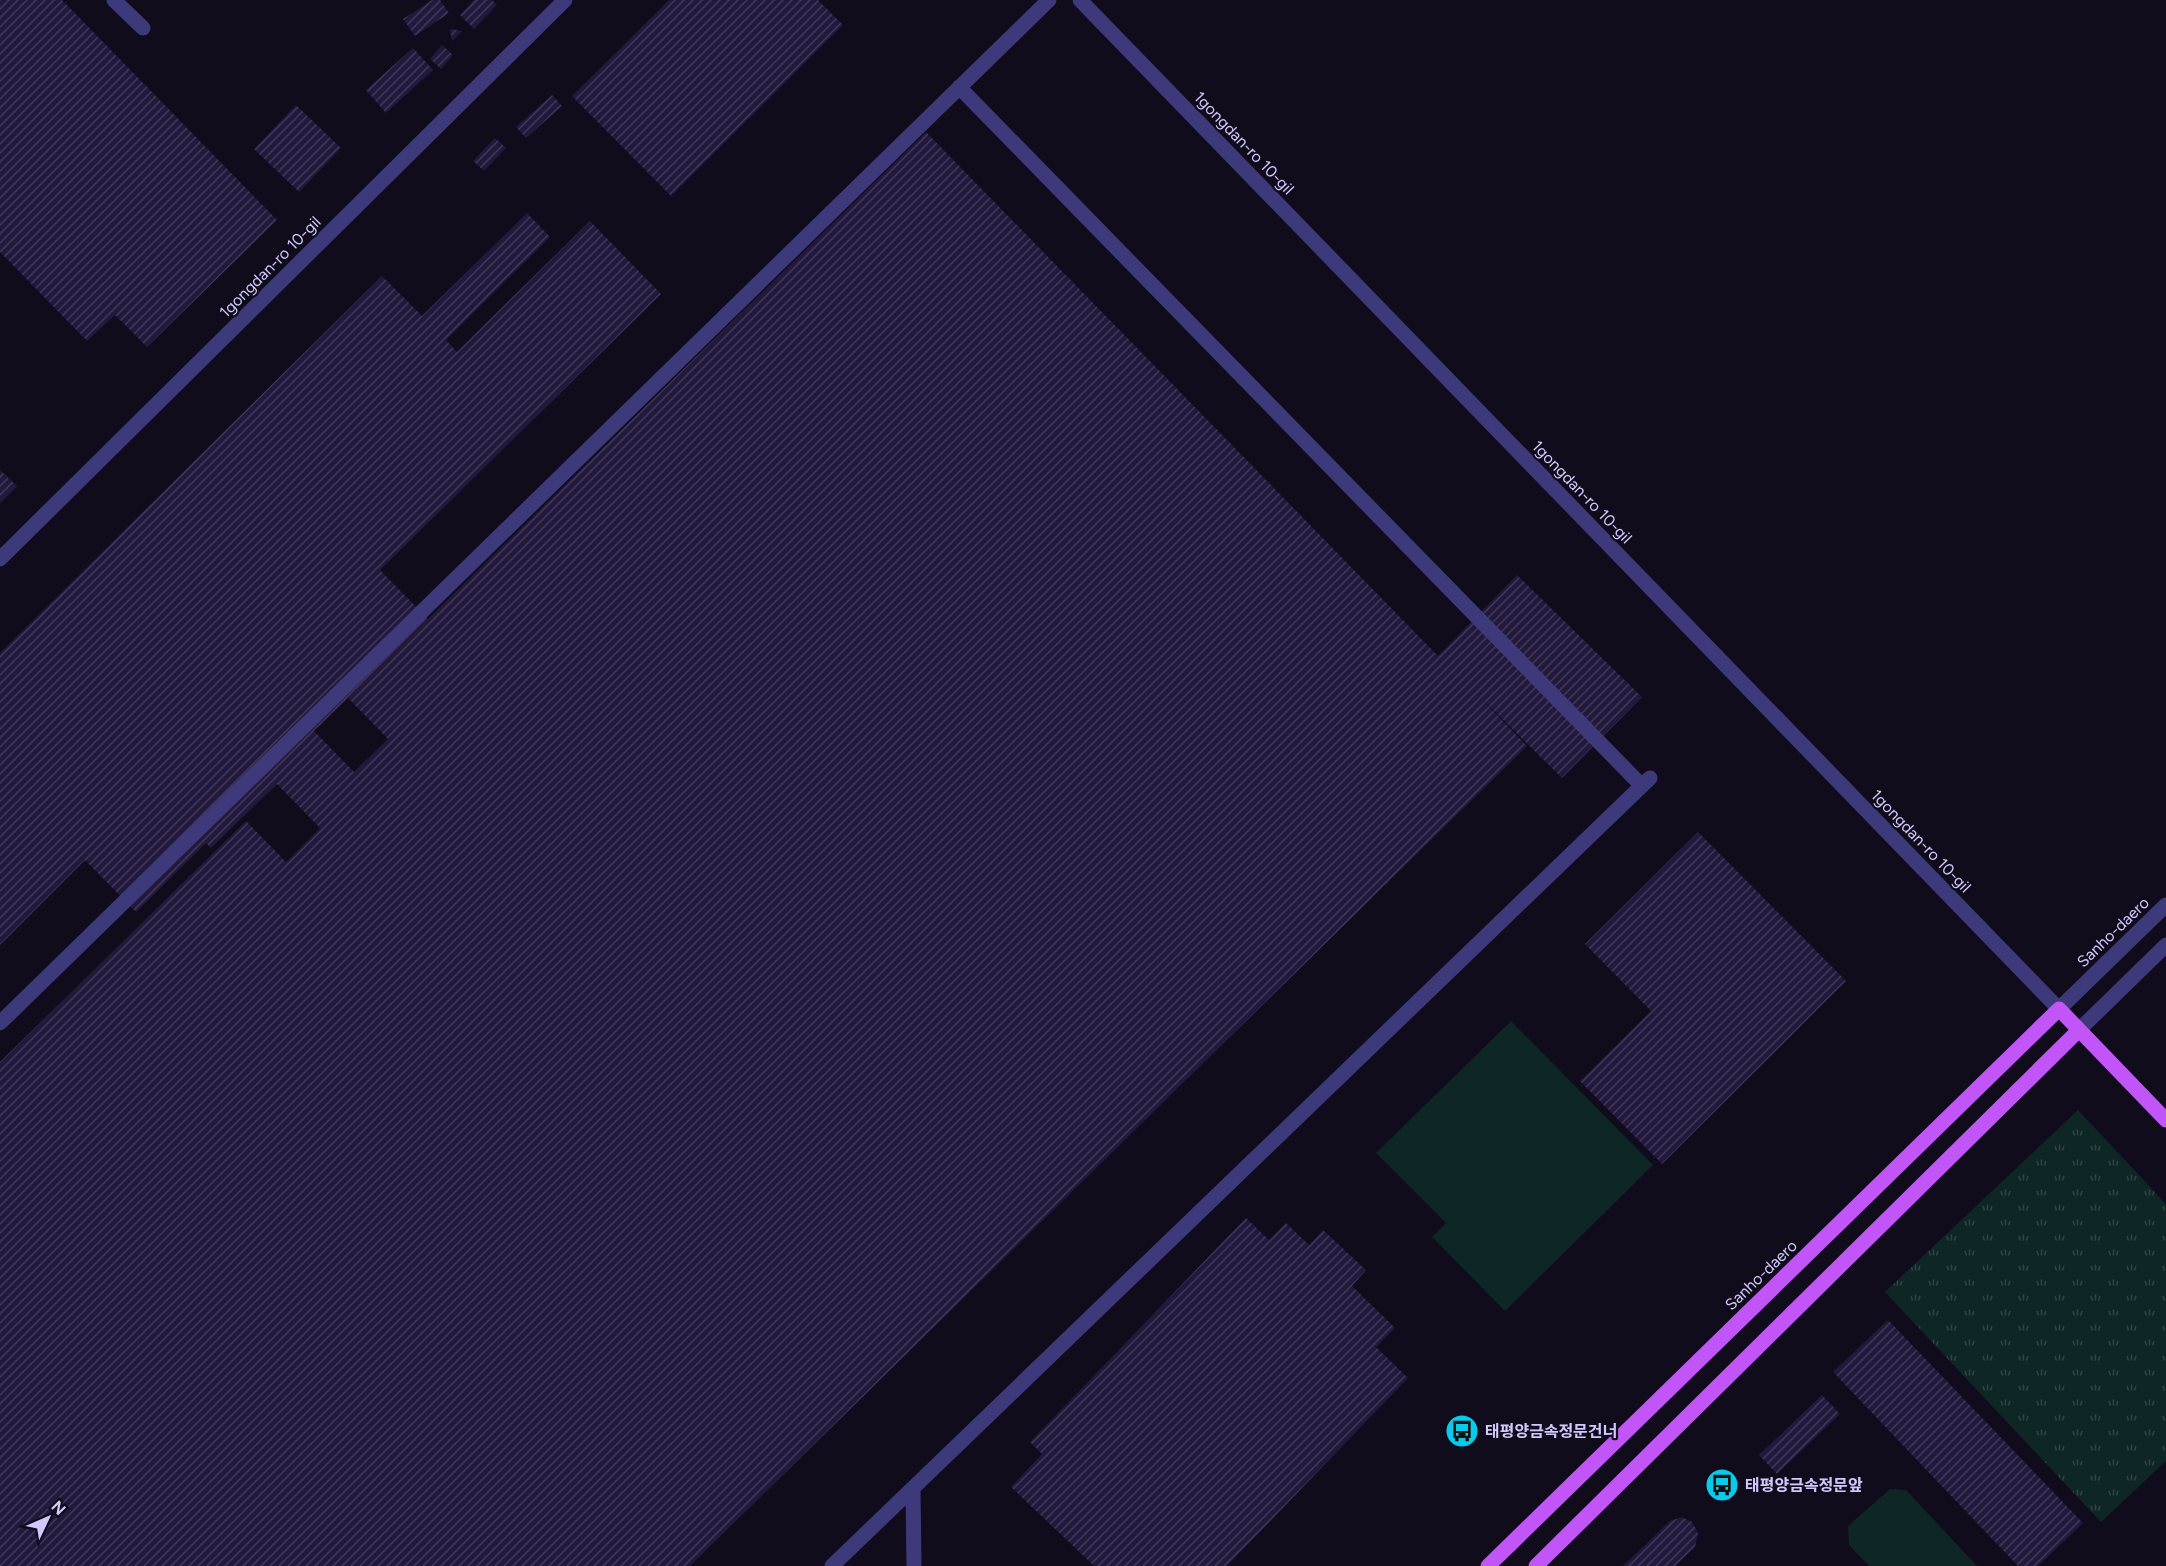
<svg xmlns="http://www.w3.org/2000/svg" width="2166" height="1566" font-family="Figtree,'Noto Sans KR',sans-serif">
	<defs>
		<pattern id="grass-tufts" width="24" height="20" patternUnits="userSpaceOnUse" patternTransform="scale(1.5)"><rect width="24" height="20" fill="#0f2626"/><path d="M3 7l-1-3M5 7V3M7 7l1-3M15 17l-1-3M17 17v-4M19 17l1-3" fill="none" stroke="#314446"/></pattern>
		<pattern id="building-hatch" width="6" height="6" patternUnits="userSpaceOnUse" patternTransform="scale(1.5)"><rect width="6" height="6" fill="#22193c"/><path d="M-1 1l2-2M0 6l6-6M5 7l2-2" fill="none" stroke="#413959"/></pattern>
	</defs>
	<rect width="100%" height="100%" fill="#100c1c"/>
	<path fill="url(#grass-tufts)" d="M2078,1110l88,94v257l-65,61 -216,-230z"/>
	<path fill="#0f2626" d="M1511,1021l142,144 -148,146 -73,-74 14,-14 -70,-70z
		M1890,1489l16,1 71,76h-108l-20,-21 -1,-19z"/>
	<path fill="url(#building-hatch)" fill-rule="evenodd" d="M0,0h62l215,220 -130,127 -32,-32 -28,26 -87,-89z
		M432,0h8l9,13 -34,23 -12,-17z
		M474,0h18l5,5 -23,24 -14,-14z
		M669,0h149l25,25 -172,171 -99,-100z
		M450,29l12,2 -10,10z
		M442,45l11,10 -12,14 -11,-10z
		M413,48l20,22 -47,43 -20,-23z
		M552,95l10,11 -36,32 -10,-11z
		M296,105l45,43 -42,44 -45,-43z
		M926,132l512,524 79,-81 125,122 -80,81 -87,-86 52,54 -837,820h-690v-504l246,-241 40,41 34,-34 -43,-44 -66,64 -5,-5 -70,69 -51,-52 -85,85v-292l382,-377 40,40 105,-103 23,24 -104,103 11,12 133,-131 71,73 -281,276 48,49zM348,698l40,41 -34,33 -40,-41z
		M495,138l11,10 -22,23 -11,-10z
		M0,470l17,16 -17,17z
		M1698,832l148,149 -184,183 -82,-83 71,-70 -66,-67z
		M1246,1218l23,22 17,-17 23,22 14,-15 43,40 -14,16 43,42 -19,19 32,31 -181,188h-133l-83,-79 31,-33 -12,-12z
		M1888,1320l195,203 -45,43h-20l-185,-194z
		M1822,1395l18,19 -63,60 -18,-19z
		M1682,1517l10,5 6,11 -3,14 -20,19h-52l47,-45z"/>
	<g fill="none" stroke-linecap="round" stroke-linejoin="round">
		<path stroke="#3e397a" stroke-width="15" d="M114,0l29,28
			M1080,0l979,1009 107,-104
			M959,87l683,699
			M0,559l565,-559
			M0,1023l1049,-1023
			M2079,1030l87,-85
			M913,1489l1,77
			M832,1566l818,-788"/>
		<path stroke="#c255f8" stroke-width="15" d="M1488,1566l571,-557 107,111
			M1536,1566l543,-536"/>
	</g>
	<defs>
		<symbol id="bus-disc" viewBox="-11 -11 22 22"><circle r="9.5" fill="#09cae9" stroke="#100c1c"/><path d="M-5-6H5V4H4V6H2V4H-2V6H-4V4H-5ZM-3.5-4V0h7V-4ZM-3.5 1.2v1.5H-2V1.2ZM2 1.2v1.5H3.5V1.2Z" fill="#111"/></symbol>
	</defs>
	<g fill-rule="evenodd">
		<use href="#bus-disc" x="1443" y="1412" width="38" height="38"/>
		<use href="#bus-disc" x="1703" y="1466" width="38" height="38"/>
	</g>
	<g text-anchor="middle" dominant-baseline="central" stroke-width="4.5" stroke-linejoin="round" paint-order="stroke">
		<g font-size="16" fill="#d1c9fd" stroke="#100c1c">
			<text transform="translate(1244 143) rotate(46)">1gongdan-ro 10-gil</text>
			<text transform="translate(270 267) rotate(-45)">1gongdan-ro 10-gil</text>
			<text transform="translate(1582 492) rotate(46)">1gongdan-ro 10-gil</text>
			<text transform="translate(1921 841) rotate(46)">1gongdan-ro 10-gil</text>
			<text transform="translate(2113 932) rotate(-44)">Sanho-daero</text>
			<text transform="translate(1761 1275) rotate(-44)">Sanho-daero</text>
		</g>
		<g font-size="16" font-weight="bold" fill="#d1c9fd" stroke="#100c1c" text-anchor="start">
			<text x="1485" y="1431">태평양금속정문건너</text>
			<text x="1745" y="1485">태평양금속정문앞</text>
		</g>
	</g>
	<g transform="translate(48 1518) rotate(46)" stroke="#100c1c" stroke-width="4.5" paint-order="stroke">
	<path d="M0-4.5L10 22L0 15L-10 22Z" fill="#d1c9fd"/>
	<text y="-9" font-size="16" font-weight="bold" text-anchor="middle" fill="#d1c9fd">N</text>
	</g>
</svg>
